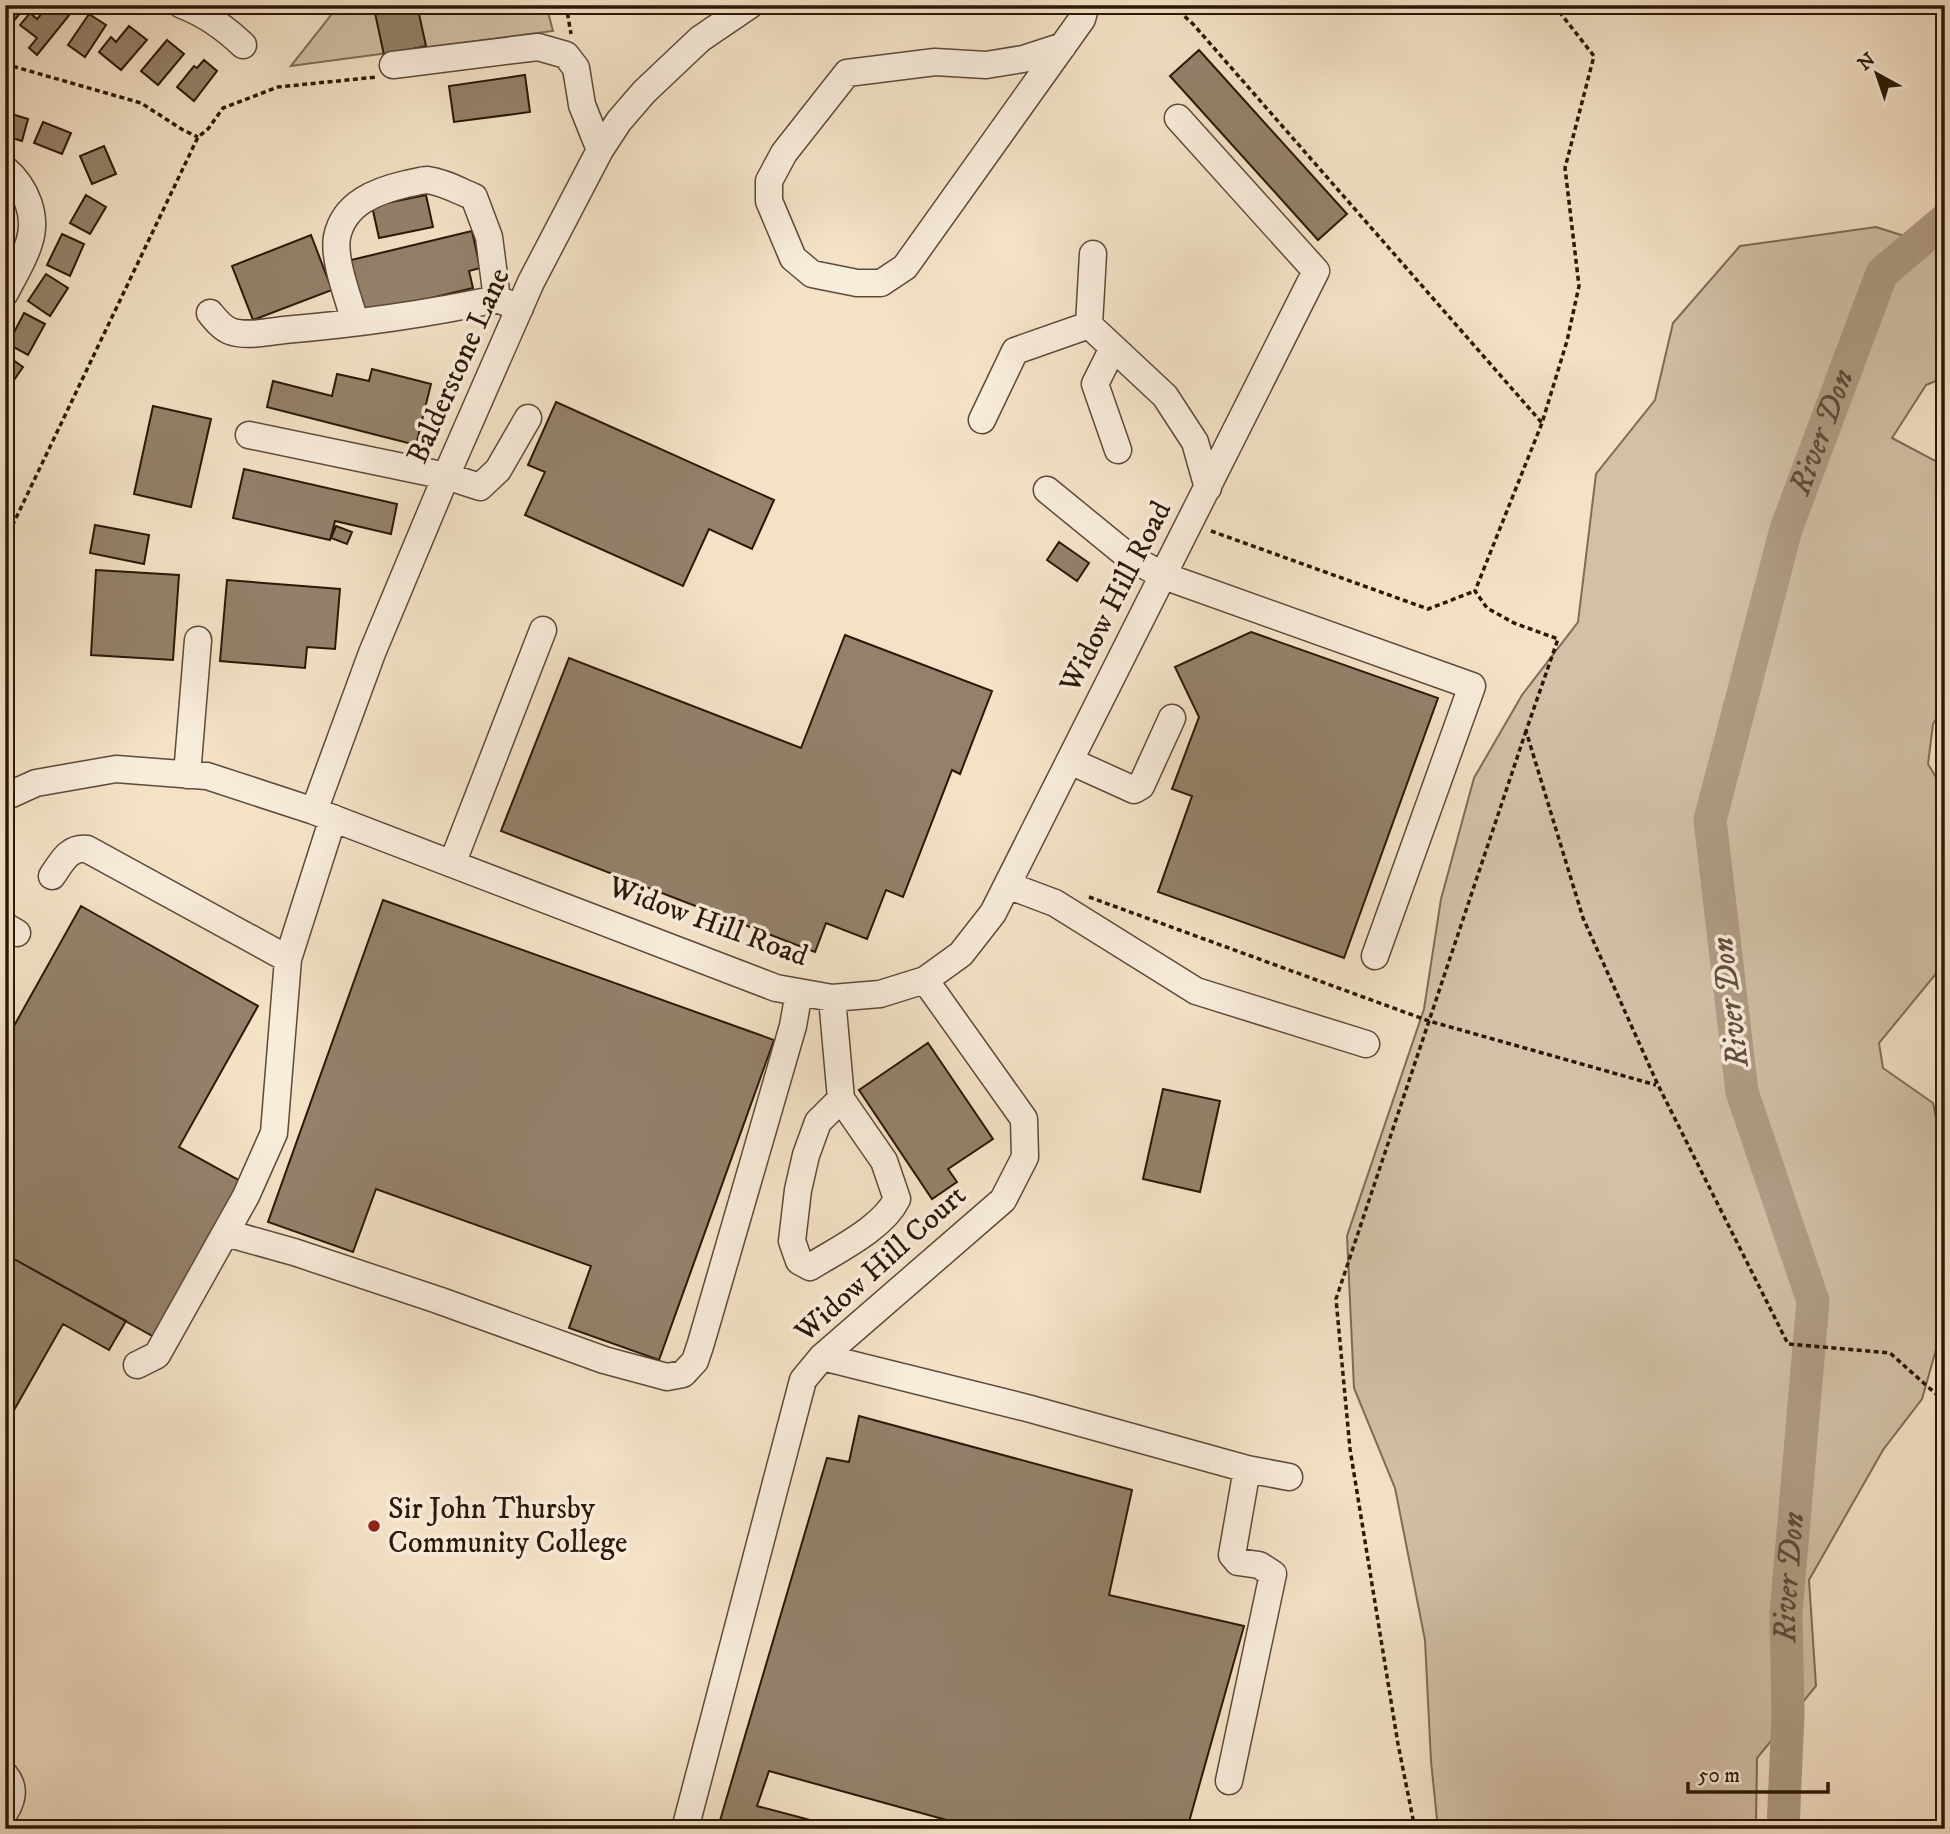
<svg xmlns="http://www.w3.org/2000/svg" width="1950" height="1834" font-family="'IM FELL DW Pica',serif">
	<rect width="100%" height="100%" fill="#f4e2c7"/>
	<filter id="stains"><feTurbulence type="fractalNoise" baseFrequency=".00286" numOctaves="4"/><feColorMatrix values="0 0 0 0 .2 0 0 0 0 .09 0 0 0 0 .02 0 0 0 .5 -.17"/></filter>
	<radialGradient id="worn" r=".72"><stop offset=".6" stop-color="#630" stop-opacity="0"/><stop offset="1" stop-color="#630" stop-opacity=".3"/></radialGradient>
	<path fill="#d2c0a7" stroke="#7e6c58" stroke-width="2" d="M339,5h207l7,26 -262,35z
		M1876,227l69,22v128l-19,8 -34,53 53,28v239l-12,19 -5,40 17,28v154l-10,29 -56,68 4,25 50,35 12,58v167l-4,4 -19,67 -39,51 -74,130 7,106 -59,72 -1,64 -3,7h-315l-7,-68 -6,-121 -30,-152 -41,-100 -7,-152 77,-227 17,-110 33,-121 48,-83 56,-73 18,-148 59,-74 18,-77 67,-77z"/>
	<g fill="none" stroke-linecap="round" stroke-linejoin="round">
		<path stroke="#b09d86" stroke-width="33" id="s1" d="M1783,1829l5,-115 -2,-101 27,-312 -71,-209 -32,-272 76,-291 96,-256 63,-53"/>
	</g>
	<path fill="#94816b" stroke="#2b1808" stroke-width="2" d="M5,5h12l6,5 -17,20z
		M49,5h11l10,9 -33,41 -8,-7 8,-10 -17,-13 10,-12 7,6z
		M417,5l9,41 -42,9 -9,-42z
		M89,14l17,11 -21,32 -17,-12z
		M129,26l18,14 -26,30 -22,-18 12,-15 5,5z
		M167,40l17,14 -26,31 -17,-14z
		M1199,50l148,164 -29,26 -148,-164z
		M204,60l13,11 -23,30 -17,-14 17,-21 3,2z
		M525,75l5,37 -76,10 -5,-36z
		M5,112l23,7 -6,22 -17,-5z
		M43,122l28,11 -9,21 -28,-11z
		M104,146l12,28 -24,10 -12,-28z
		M86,195l20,12 -16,27 -20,-11z
		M426,195l7,32 -54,11 -7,-32z
		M472,231l8,37 -11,3 4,17 -113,27 -13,-54z
		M62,234l22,10 -14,32 -23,-11z
		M311,235l21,55 -79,30 -21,-54z
		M46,274l22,14 -18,28 -22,-15z
		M24,313l21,11 -17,31 -20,-11z
		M6,355l17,12 -18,26v-37z
		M372,369l59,15 -15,61 -149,-38 6,-26 59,15 5,-22 32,7z
		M556,402l218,98 -22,49 -43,-20 -26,57 -158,-71 20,-43 -17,-7z
		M153,406l58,13 -20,88 -57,-13z
		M244,469l153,35 -6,30 -56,-13 -5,19 -97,-22z
		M95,525l54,10 -5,29 -54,-11z
		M336,526l16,6 -5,12 -16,-6z
		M1059,542l30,21 -12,18 -30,-21z
		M96,570l83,5 -6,85 -82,-5z
		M227,580l113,9 -5,60 -28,-2 -2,21 -85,-7z
		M1251,632l187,66 -94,260 -186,-66 34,-96 -20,-7 27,-72 -24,-50z
		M845,635l147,56 -32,83 -8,-4 -49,127 -17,-7 -19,49 -41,-16 -11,29 -314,-121 68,-173 232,90z
		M383,900l391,140 -115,320 -90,-32 22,-62 -215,-77 -23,63 -85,-30z
		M81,906l177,100 -79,141 63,35 -88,155 -149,-83v-212z
		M928,1043l65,96 -45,30 9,13 -25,17 -73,-109z
		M1163,1089l57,12 -20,91 -57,-13z
		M5,1254l121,67 -17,29 -46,-26 -58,102z
		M859,1416l273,74 -23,105 135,31 -57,203h-208l-210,-58 -12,35 87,23h-120l-5,-5 108,-366 22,4z"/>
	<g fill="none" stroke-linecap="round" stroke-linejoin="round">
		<defs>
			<path id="minor" d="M182,5c24,9 42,22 61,40
				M1063,46l-40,13 -37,6 -51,-3 -88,11 -63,80 -15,28v20l24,57 19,16 45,9h24l24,-16 177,-248 4,-14
				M393,65l145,-18 28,8 10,13 6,37 18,45
				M5,169c21,18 33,47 24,74 -5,17 -16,34 -24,50
				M210,313c5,6 12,15 20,18 15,6 38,1 54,-1 71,-6 143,-16 213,-31
				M355,322c-6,-23 -22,-61 -18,-85 7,-34 39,-46 69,-53 7,-1 15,-4 21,-4 17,2 32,11 47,17l15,40 8,62 23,9
				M1089,325l4,-71
				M1113,348l-18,36 23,66
				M982,420l33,-69 74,-26 76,71 30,46 13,46
				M249,435l197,41 34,11 18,-17 30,-52
				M1047,490l82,67 35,19 308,110 -97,270
				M1070,761l64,29 7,-4 31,-68
				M187,775l11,-135
				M5,797l31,-14 80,-14 91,7 107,35 462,177 56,10 48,-4 45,-14 36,-26 32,-41 323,-642 -138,-153
				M314,811l58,-158 74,-177 85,-194 69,-132 19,-29 25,-29 56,-53 50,-34
				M452,864l91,-234
				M52,876c10,-14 16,-29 35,-27l201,110
				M1007,885l48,18 141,88 170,53
				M5,926l12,7
				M832,998l9,101 43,62 13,38c-14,29 -60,51 -87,68l-11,-6 -7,-20 6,-51 8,-35 12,-33 23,-23
				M226,1233l68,19 144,48 166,60 63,17 16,-3 12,-13 6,-18 92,-317 6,-34
				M822,1357l205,51 220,61 42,8
				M137,1365l20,-10 89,-159 28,-63 14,-174 45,-141
				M5,1775c10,12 8,24 0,37
				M1229,1781l44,-207 -14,-9 -21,-3 -6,-7 15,-86
				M685,1829l118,-449 19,-23 181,-157 22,-43 -1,-38 -99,-139"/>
		</defs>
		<use href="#minor" stroke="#5d4a38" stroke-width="29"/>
		<path stroke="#2b1808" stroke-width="3.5" stroke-dasharray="5 3.5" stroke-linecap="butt" d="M566,5l5,29
			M1172,5l21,19 349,399
			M1554,5l40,51 -29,112 14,118 -12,55 -25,82 -67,168 12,17 27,15 44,16 -32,92 57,187 75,167 130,259 102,9 55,49
			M5,64l136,39 42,27 15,7
			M1211,531l217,78 47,-18
			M5,541l193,-404 10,-8 15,-21 55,-21 99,-10
			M1089,897l340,124 227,64
			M1415,1829l-17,-85 -48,-295 -14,-150 190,-568"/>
		<use href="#minor" stroke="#f8ecdb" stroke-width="26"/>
	</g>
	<circle fill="#8f2418" stroke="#f8ecdb" stroke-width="2.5" cx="374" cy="1526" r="7"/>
	<g text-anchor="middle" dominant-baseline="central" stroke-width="7" stroke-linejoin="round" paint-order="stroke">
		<g font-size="30" fill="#2b1808" stroke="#f8ecdb">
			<text transform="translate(459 366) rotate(-66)">Balderstone Lane</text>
			<text transform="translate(1116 597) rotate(-63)">Widow Hill Road</text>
			<text transform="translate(708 922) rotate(20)">Widow Hill Road</text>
			<text transform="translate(881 1264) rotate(-42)">Widow Hill Court</text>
		</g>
		<g font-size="30" fill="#2b1808" stroke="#f8ecdb" text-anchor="start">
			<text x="388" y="1509">Sir John Thursby<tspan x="388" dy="34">Community College</tspan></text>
		</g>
		<g font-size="32" font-style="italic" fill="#604d3a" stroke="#f8ecdb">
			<text stroke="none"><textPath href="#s1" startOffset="1428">River Don</textPath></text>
			<text transform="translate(1731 1002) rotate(-97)">River Don</text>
			<text stroke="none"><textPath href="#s1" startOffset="252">River Don</textPath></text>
		</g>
	</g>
	<rect width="1950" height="1834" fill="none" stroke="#f4e2c7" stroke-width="28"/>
	<rect x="7" y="7" width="1936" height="1820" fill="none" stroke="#2b1808" stroke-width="3.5"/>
	<rect x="14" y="14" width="1922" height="1806" fill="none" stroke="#2b1808" stroke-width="2"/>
	<g transform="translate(1877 74) rotate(320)" stroke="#f8ecdb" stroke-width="5" paint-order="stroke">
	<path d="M0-5L12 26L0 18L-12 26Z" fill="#2b1808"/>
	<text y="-10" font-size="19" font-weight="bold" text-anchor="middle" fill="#2b1808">N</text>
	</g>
	<path d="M1688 1782v10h140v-10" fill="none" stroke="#2b1808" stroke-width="3.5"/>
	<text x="1698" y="1782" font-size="21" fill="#2b1808" stroke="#f8ecdb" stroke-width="5" paint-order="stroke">50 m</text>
	<rect width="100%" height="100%" filter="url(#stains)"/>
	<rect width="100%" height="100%" fill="url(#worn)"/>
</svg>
